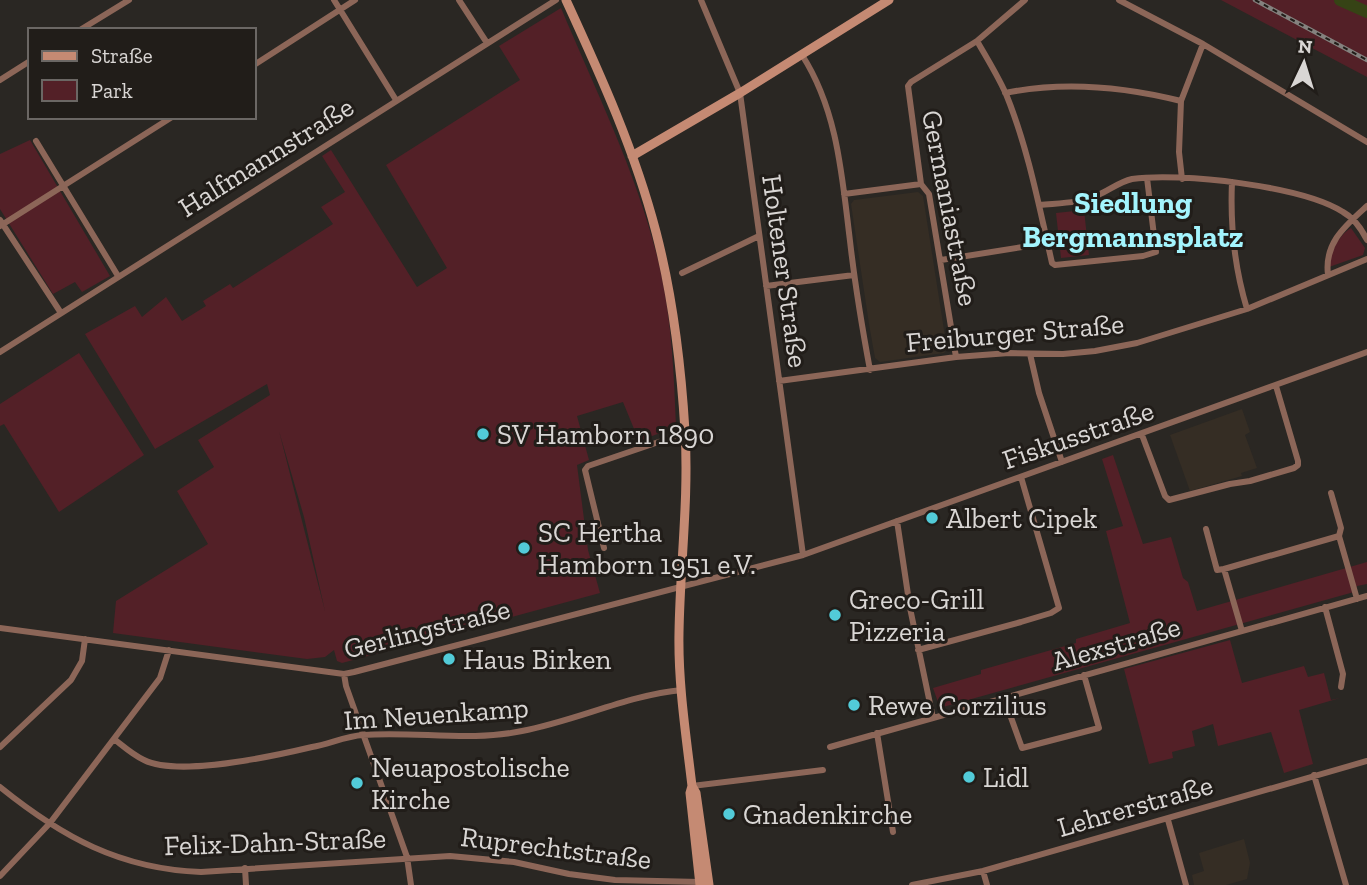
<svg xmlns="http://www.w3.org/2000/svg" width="1367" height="885" font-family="'Zilla Slab',serif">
	<rect width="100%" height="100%" fill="#2a2723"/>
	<path fill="#352d24" d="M918,192l5,4 24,153 -3,4 -64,9 -5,-4 -6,-34 -18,-120 3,-4z
		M1242,409l8,23 -5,3 12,33 -16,5 1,3 -52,15 -20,-56z
		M1244,839l6,24 -3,16 -21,6h-32l-2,-10 12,-4 -5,-18z"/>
	<path fill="#532027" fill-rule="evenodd" d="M1221,0h146v77z
		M561,8c36,86 80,173 100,265 11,51 13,103 15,154l-37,14 -16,-39 -46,14 12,44 -12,5 11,85 12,43 -258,70 -5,-2 -3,-11 -9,7 -18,2 -194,-26 3,-32 92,-57 -31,-53 37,-24 -16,-27 72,-45 -3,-11 -112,65 -70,-115 50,-28 7,11 24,-20 16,24 24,-15 -3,-5 27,-17 3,4 100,-64 -12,-17 24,-15 -23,-36 9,-6 86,137 30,-19 -61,-103 134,-85 -21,-34zM279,431l25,86 21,94z
		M30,140l80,136 -28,16 -7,-10 -22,12 -53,-85v-55z
		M1084,210l5,45 -28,3 -5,-45z
		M1351,228l14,20 -2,7 -34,12c0,-14 10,-32 22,-39z
		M79,353l65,102 -85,57 -55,-88 -4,2v-22z
		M1113,455l30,89 28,-7 12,41 5,4 9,29 170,-49v22l-10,2 -3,6 -411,115 -4,-2 -6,-17 48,-14v-4l95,-27v-4l54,-16 -24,-92 17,-5 -21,-67z
		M1230,640l12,43 62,-17 4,11 16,-4 7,27 9,-2 -41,12 14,54 -29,9 -13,-41 -53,14 -5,-22 -21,7 3,15 -23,6 1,6 -24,6 -25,-95z"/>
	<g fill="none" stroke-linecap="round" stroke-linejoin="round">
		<path stroke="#364315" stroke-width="12" d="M1340,0l27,12"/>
		<path stroke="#8c6658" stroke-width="6" d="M334,0l62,100
			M459,0l28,43
			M701,0l39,93 63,462
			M1119,0l84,44 164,98
			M80,30l49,-30
			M977,41c10,17 21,35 29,53 22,54 33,112 46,169l3,2 88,-9 13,-4 -9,-74
			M802,55c36,56 40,122 48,186 5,44 12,86 20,129
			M254,65l101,-65
			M0,80l30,-19
			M1005,93c58,-12 120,-6 176,8
			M36,141l82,135
			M1182,179l-3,-27 2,-51 22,-57
			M1232,182c-2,45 2,84 15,127
			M844,194l77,-10
			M1040,205c19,-2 41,-2 58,-10 12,-5 21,-13 34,-16 48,-7 170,7 211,33 11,6 19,18 24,28
			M0,220l61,93
			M0,226l172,-109
			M941,260l107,-17
			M682,273l77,-37
			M1328,275c-4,-32 17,-49 39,-69
			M766,286l88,-11
			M0,352l556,-352
			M1030,354l9,39 23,69
			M956,357l-27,-163 -8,-10 -13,-98 3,-4 66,-41 48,-41
			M779,381l177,-24 53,-4 54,1 32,-3 42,-8 110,-34 120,-50
			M1142,435l23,61 4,4 61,-16 20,-3 44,-13 4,-3v-4l-22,-75
			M1331,493l10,35 -2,8
			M897,521l13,87 23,110
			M1206,529l11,41 7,-1
			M604,548l-19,-78 3,-4 97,-33
			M1325,607l18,67 -2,13
			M0,628l344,46 10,-2 449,-117 564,-203
			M1242,631l-18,-62 115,-33 18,63
			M918,650l103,-28 30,-9 8,-5 -38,-131
			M344,674l2,12 61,171 4,28
			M1004,698l18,50 77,-20 -15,-53
			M877,733l16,99
			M114,739c9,7 19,16 30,21 34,17 130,-4 168,-13 17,-3 34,-11 51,-12 53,-4 107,7 159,-4 54,-10 106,-36 160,-41
			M0,747l71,-67 11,-19 3,-22
			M830,747l537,-151
			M1314,775l32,110
			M692,786l131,-16
			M0,787c62,50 120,82 201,85l249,-16 64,6 55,12 46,6 85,2
			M1168,820l18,65
			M245,868l1,17
			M983,871l4,14
			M0,876l50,-53 110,-145 9,-28
			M912,885l71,-14 384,-110"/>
		<path stroke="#c58a73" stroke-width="9" d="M566,0c35,76 69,151 90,232 17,65 25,133 29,199 4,68 -5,134 -6,202 -1,50 7,102 13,153l-2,7 10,92
			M632,156l108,-63 149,-93
			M692,786l4,7 13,92"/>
		<defs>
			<path id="rail" d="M1255,0l112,60"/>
		</defs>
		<use href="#rail" stroke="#84817e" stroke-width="4.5"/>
		<use href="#rail" stroke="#211d19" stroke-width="2" stroke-dasharray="5" stroke-linecap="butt"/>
	</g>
	<g fill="#52cbd8" stroke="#211d19" stroke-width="2.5">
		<circle cx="483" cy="434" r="7"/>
		<circle cx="932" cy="518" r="7"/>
		<circle cx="524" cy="548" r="7"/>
		<circle cx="835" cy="615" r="7"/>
		<circle cx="449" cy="659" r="7"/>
		<circle cx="854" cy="705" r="7"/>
		<circle cx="969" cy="777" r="7"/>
		<circle cx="357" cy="783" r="7"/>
		<circle cx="729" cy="814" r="7"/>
	</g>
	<g text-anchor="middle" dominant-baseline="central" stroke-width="6" stroke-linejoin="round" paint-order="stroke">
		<g font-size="28" fill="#d9d6d4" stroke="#211d19">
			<text transform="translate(266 157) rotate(-32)">Halfmannstraße</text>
			<text transform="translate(950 208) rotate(79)">Germaniastraße</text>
			<text transform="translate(785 271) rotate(82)">Holtener Straße</text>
			<text transform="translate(1015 333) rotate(-5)">Freiburger Straße</text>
			<text transform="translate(1078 435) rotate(-19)">Fiskusstraße</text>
			<text transform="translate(427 629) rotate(-14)">Gerlingstraße</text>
			<text transform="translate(1116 644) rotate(-16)">Alexstraße</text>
			<text transform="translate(436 714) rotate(-4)">Im Neuenkamp</text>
			<text transform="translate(1135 806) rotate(-16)">Lehrerstraße</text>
			<text transform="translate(275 842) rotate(-2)">Felix-Dahn-Straße</text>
			<text transform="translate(556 848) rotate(7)">Ruprechtstraße</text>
		</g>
		<g font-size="28" fill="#d9d6d4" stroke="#211d19" text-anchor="start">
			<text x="497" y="434">SV Hamborn 1890</text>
			<text x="946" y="518">Albert Cipek</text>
			<text x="538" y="532">SC Hertha<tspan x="538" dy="32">Hamborn 1951 e.V.</tspan></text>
			<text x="849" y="599">Greco-Grill<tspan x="849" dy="32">Pizzeria</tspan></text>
			<text x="463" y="659">Haus Birken</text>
			<text x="868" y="705">Rewe Corzilius</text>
			<text x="371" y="767">Neuapostolische<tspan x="371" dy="32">Kirche</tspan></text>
			<text x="983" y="777">Lidl</text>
			<text x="743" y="814">Gnadenkirche</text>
		</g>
		<g font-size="30" font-weight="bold" fill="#a3f4fd" stroke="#211d19">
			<text x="1133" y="203">Siedlung<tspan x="1133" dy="34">Bergmannsplatz</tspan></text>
		</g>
	</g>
	<rect x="28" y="28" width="228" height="91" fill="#211d19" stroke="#6b6764" stroke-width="2"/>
	<rect x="42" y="51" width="35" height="10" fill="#c58a73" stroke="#6b6764" stroke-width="2"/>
	<text x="91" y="63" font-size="21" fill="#d9d6d4">Straße</text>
	<rect x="42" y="80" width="35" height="21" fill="#532027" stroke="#6b6764" stroke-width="2"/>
	<text x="91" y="98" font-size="21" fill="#d9d6d4">Park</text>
	<g transform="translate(1304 63) rotate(4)" stroke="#211d19" stroke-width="5" paint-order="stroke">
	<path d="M0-5L12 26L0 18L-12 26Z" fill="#d9d6d4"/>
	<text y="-10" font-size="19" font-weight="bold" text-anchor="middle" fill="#d9d6d4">N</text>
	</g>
</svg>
